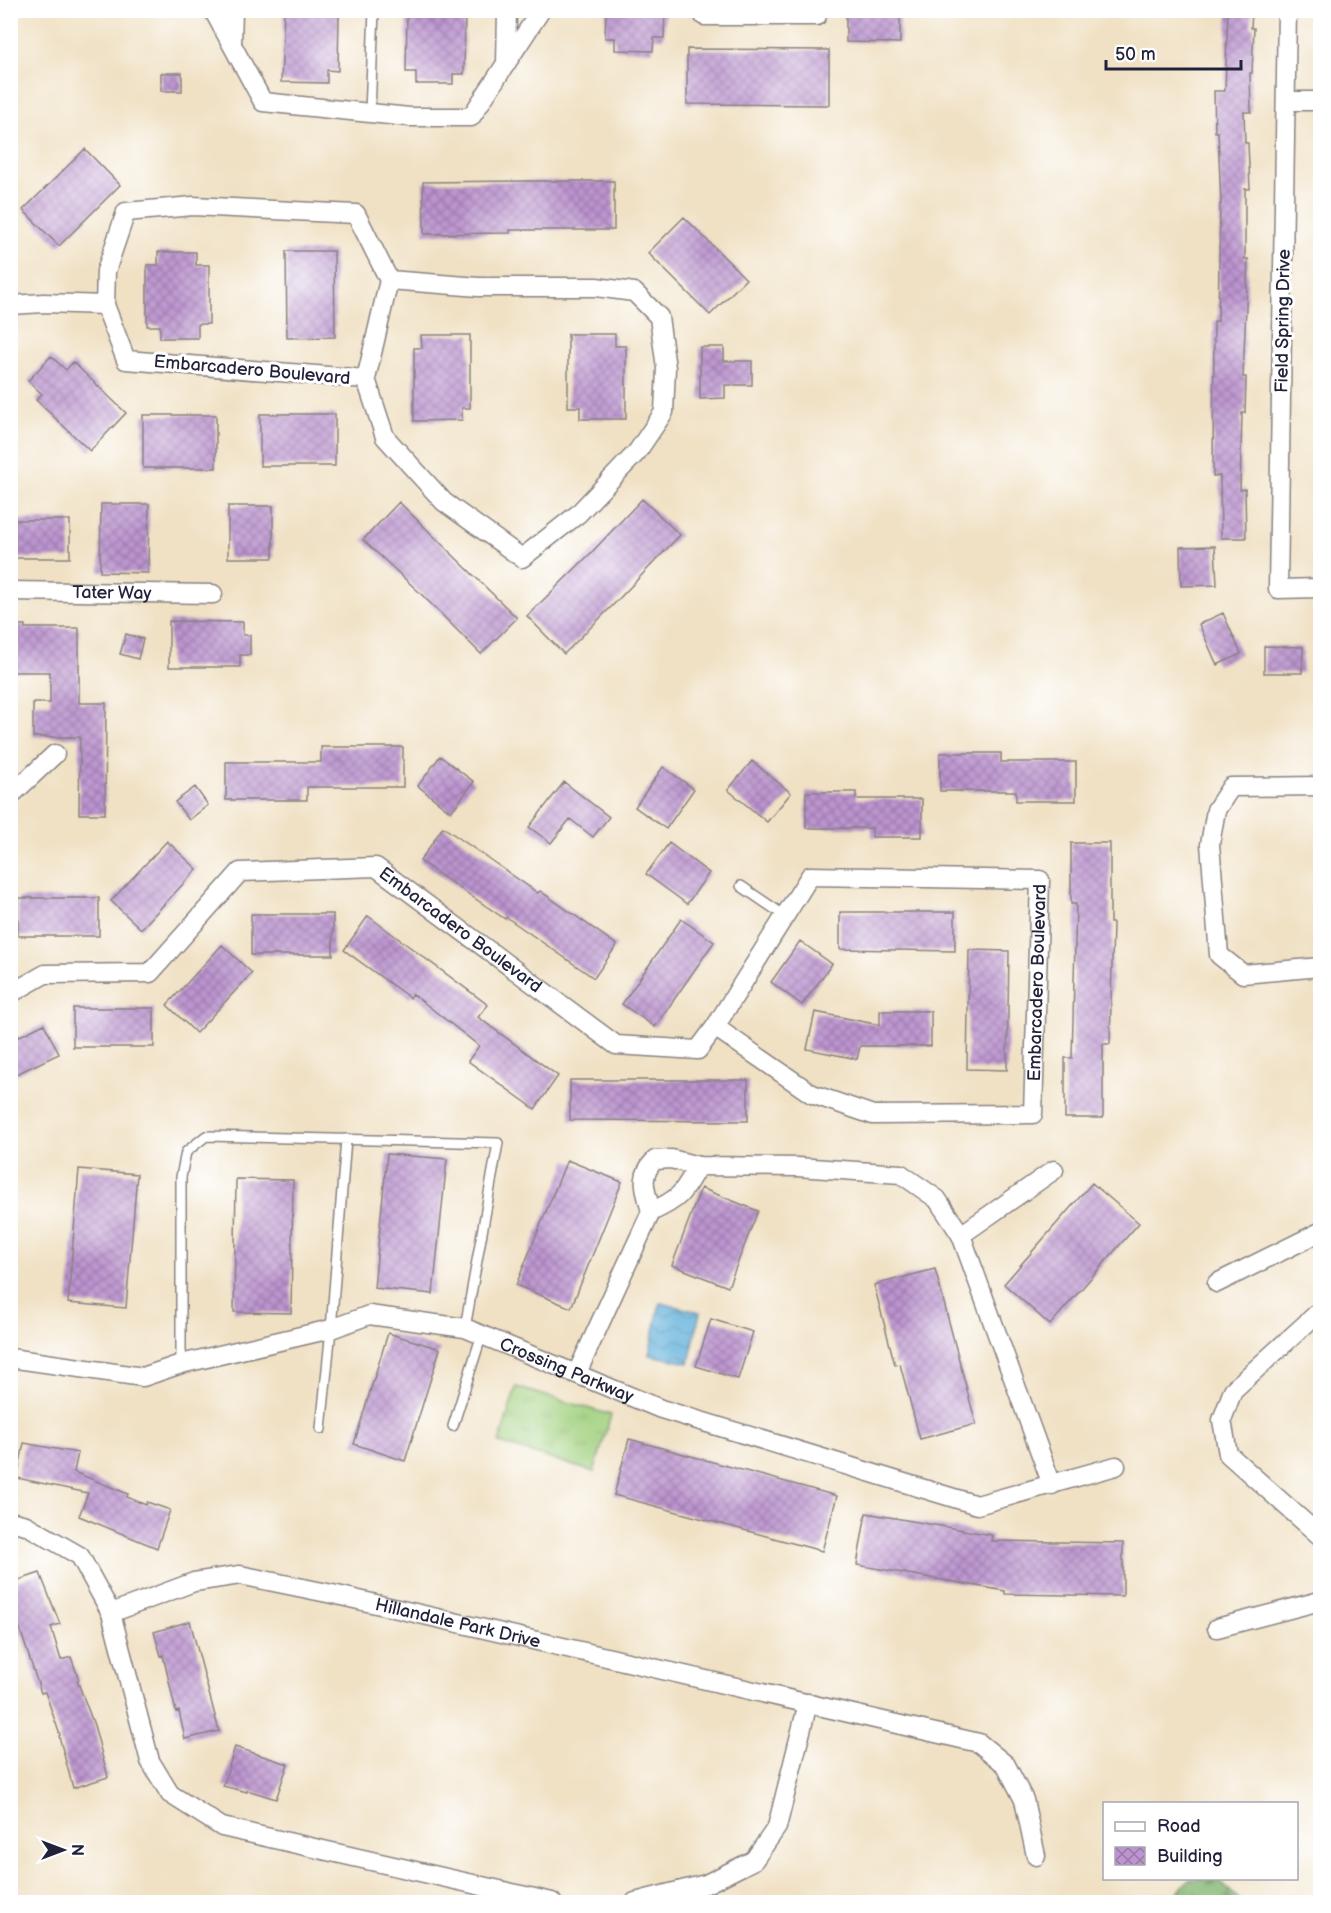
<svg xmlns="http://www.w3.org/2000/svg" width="1331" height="1913" font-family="'Balsamiq Sans',sans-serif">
	<defs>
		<pattern id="grass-tufts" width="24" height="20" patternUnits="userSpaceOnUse" patternTransform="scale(1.5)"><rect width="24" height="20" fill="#a1d07e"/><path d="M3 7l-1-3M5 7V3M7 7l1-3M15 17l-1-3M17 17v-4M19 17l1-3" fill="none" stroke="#8ab26e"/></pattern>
		<pattern id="forest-firs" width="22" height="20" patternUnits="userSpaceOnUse" patternTransform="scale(1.5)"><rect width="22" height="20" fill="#80b26d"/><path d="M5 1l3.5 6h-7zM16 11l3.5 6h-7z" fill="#68905b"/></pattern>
		<pattern id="water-waves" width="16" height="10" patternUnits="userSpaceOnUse" patternTransform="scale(1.5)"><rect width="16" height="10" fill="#5fb0da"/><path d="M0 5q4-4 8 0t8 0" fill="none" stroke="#4e8fb2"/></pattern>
		<pattern id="building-cross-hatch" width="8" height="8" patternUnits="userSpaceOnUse" patternTransform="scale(1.5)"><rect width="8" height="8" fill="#bc94cf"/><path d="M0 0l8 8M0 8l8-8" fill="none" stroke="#9878a9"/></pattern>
	</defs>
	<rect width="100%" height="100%" fill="#fff"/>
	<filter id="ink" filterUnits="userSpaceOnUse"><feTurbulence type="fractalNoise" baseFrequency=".0167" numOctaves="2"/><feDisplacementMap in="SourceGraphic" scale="12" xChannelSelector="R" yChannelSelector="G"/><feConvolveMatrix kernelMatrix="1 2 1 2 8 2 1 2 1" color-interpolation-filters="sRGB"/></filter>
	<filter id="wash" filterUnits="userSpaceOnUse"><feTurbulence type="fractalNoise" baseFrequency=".008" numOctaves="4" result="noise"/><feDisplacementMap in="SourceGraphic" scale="24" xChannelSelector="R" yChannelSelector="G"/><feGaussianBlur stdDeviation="1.35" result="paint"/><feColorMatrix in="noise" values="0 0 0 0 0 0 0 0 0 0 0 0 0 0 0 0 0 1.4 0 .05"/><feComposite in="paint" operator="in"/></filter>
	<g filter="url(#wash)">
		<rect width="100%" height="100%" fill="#f0e1c4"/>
		<path fill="url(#grass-tufts)" stroke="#62795c" stroke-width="1.5" d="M516,1387l95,28 -17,57 -95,-29z"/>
		<path fill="url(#forest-firs)" stroke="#516a54" stroke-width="1.5" d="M1189,1879h28l25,23h-72z"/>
		<path fill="url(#water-waves)" stroke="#40698a" stroke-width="1.5" d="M660,1303l40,9 -11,51 -40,-8z"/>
		<g id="blocks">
			<path fill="url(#building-cross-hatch)" d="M284,10l55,2 -1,59 -11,-1v13l-46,-1z
				M416,10h49l-1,64h-11v10h-37v-12h-10l1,-60h9z
				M606,10h59l-1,28h-10l-1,13 -38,-1v-12h-10z
				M846,10h54v33l-54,-1z
				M1228,10h24l-1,18h3l-2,45h-2l1,39h-7l1,31h3l2,46h-5v70h3l-5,118h3l-1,36h-3l-2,77 5,-1 1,49h-25l-1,-62h-7l1,-155h4l2,-117h1l-3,-72h-3l-1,-41h11z
				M687,49l142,1v55l-142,-1z
				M161,73h21v18h-21z
				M85,149l35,36 -61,61 -36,-36z
				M526,181h88v49h-104v3l-86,1 -1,-52z
				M684,217l62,62 -36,36 -62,-62z
				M286,251h48l1,86 -48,1z
				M158,252h38v13h13v59h-11v14h-38v-12h-13v-61h11z
				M568,334h47v12h11v73h-46v-12h-12z
				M421,335h49v73h-8v12l-48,1v-73h8z
				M700,347h24v14h28v24h-27v13l-25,1z
				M51,356l15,14 7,-8 53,51 -36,38 -54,-51 6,-6 -14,-13z
				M260,414h75v52h-75z
				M143,415h73v53h-73z
				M642,499l38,36 -64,67 -52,52 -37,-38 64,-63z
				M399,502l118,116 -36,36 -63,-63 -55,-51z
				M101,504h48l-1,69 -48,-1z
				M228,506h45v52h-45z
				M10,520h60v38h-60z
				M1215,546l2,39 -36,1 -1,-39z
				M1223,613l18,41 -24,11 -18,-41z
				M169,621l74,1v13h7v20h-10v12h-71z
				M10,625h15v3h54v75h27l-1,111h-26l1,-77h-47v-34h17v-31h-40z
				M126,634l17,5 -5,20 -18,-5z
				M1264,646l39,1 -1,26h-38z
				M321,747h82v40h-96v13h-81v-38h95z
				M940,753h61v9h75v39h-60v-10h-76z
				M440,756l34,26 -23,30 -33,-26z
				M752,761l39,32 -24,29 -39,-32z
				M663,767l31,22 -28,40 -31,-22z
				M564,782l45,35 -16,20 -23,-18 -19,24 -22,-16z
				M195,787l13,18 -19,15 -14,-18z
				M806,792h50v7h66v38h-50v-9h-66z
				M443,827l95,66 2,-2 77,54 -23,33 -88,-61 -1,2 -85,-58z
				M167,841l30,28 -56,60 -30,-28z
				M669,843l40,30 -22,31 -41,-30z
				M1071,843h39v80h3l-3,121h-7v74h-38v-60h7l4,-154h-5z
				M18,898h81v38h-81z
				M840,912h115v39l-115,-2z
				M251,914h82v41h-82z
				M368,916l120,89 -10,12 80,59 -23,33 -67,-48 11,-15 -66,-52 -3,4 -66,-48z
				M681,919l33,23 -59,85 -33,-23z
				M800,941l32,23 -30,41 -31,-23z
				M222,945l30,28 -56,60 -29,-28z
				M969,950l40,1 -2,119 -40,-1z
				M73,1008h81v39h-81z
				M880,1011h51v35h-71l-3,13 -50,-10 8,-37 65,13z
				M44,1024l15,30 -49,23v-36z
				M570,1080h178v41l-178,-1z
				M387,1154l60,5 -14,135 -59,-6z
				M567,1160l55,22 -51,126 -55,-23z
				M79,1169l58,5 -11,134 -58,-5z
				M236,1179l57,1 -2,133 -57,-1z
				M1092,1183l47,40 -89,102 -46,-41z
				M701,1188l57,23 -30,76 -56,-22z
				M935,1269l41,155 -56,15 -20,-75 -5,1 -21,-80z
				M711,1319l42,13 -15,47 -42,-13z
				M388,1333l52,16 -35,112 -51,-17z
				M629,1439l208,57 -15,55 -208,-56z
				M24,1443l54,10 -4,19 54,22 -1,3 19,8 1,-3 23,8 -13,38 -78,-32 9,-23 -71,-15z
				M866,1513l126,22 -1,6 132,2v53l-118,-2v-3l-148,-26z
				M40,1573l20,51 -9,3 10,33 10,-3 8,23h-2l17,45 14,52 -35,11 -14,-52 1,-1 -15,-43 -4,1 -31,-94v-16z
				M190,1621l29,110 -34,8 -6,-28 -3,1 -13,-57 -2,1 -7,-24z
				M235,1747l53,17 -12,35 -29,-9v2l-24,-6z"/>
		</g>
	</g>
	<g filter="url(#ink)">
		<use href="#blocks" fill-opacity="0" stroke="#898280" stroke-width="1.5"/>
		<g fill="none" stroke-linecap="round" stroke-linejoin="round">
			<defs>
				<path id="service" d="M370,113l4,-103
					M741,886l44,30
					M181,1364v-187l5,-25 20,-16 292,7 -33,185
					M453,1426l29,-92
					M321,1429l10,-100 15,-190"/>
				<g id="minor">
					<path d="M213,10l50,92 146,15h62l70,-107"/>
					<path d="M704,10v6h113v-6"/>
					<path d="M1287,10l-9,579 42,-1"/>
					<path d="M232,43l1,-33"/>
					<path d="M506,64l1,-54"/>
					<path d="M1286,101h34"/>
					<path d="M193,206l163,8 33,66 -23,99 -240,-19 -21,-55 1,-34 20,-59z"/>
					<path d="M10,305l34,-2 61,2"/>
					<path d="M366,379l19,58 59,65 78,56 56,-44 59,-62 27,-40 2,-44 -7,-51 -25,-25 -38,-5h-117l-90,-7"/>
					<path id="s1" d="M10,591l203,3"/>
					<path d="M1320,786l-89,1 -15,23 -6,34 9,111 24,19 77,-7"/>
					<path d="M10,796l45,-42"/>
					<path id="s2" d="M10,994l35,-20 105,-1 90,-101 136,-5 240,178 82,5 17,-23 97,67 61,21 160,-1 7,-234 -230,-4 -95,151"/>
					<path d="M651,1212c-5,-22 -13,-35 4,-52l16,-1 27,7 99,1 104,7 36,25 24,36"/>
					<path d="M1217,1283l103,-51"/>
					<path d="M1320,1311l-87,79 -11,30 6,34 92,82"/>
					<path id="s3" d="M10,1358l133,19 38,-13 150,-35 38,-14 96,13 196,81 316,96 139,-39"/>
					<path d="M577,1373l74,-161c30,-14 31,-18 47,-46"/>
					<path d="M1052,1485l-91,-250 93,-65"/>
					<path id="s4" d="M10,1521l16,4 54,31 31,57 83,-31 46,-7 97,20 642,148 27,22 18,35 12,56"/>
					<path d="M111,1613l39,148 20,33 52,33 330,75"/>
					<path d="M1217,1628l103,-27"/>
					<path d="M635,1902l71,-18 48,-24 23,-33 31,-124"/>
				</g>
			</defs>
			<use href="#service" stroke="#898280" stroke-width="12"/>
			<use href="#minor" stroke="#898280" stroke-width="21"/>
			<use href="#service" stroke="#fff" stroke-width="9"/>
			<use href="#minor" stroke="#fff" stroke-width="18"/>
		</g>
	</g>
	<g text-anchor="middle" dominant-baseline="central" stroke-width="6" stroke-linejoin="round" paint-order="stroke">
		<g font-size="18" fill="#22223b" stroke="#fff">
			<text transform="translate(1283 321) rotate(-89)">Field Spring Drive</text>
			<text transform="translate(252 370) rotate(5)">Embarcadero Boulevard</text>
			<text stroke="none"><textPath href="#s1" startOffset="102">Tater Way</textPath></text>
			<text stroke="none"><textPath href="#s2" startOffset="522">Embarcadero Boulevard</textPath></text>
			<text stroke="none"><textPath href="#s2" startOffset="1300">Embarcadero Boulevard</textPath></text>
			<text stroke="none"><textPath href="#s3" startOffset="576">Crossing Parkway</textPath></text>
			<text stroke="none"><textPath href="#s4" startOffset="502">Hillandale Park Drive</textPath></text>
		</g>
	</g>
	<rect width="1331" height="1913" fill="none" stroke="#fff" stroke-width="36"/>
	<rect x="1103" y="1802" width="195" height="78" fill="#ffffff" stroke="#a7a7b1" stroke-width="1.5"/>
	<rect x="1115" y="1822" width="30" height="9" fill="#ffffff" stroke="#a7a7b1" stroke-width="1.5"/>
	<text x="1157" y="1832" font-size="18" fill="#22223b">Road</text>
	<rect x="1115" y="1847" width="30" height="18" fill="url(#building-cross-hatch)" stroke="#a7a7b1" stroke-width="1.5"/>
	<text x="1157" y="1862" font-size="18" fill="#22223b">Building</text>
	<g transform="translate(63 1850) rotate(90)" stroke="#ffffff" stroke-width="4.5" paint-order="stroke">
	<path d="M0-4.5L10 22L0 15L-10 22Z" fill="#22223b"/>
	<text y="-9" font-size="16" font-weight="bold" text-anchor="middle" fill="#22223b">N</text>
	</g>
	<path d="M1106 60v9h135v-9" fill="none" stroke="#22223b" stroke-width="3"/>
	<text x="1115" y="60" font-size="18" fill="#22223b" stroke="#ffffff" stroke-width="4.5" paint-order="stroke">50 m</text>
</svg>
